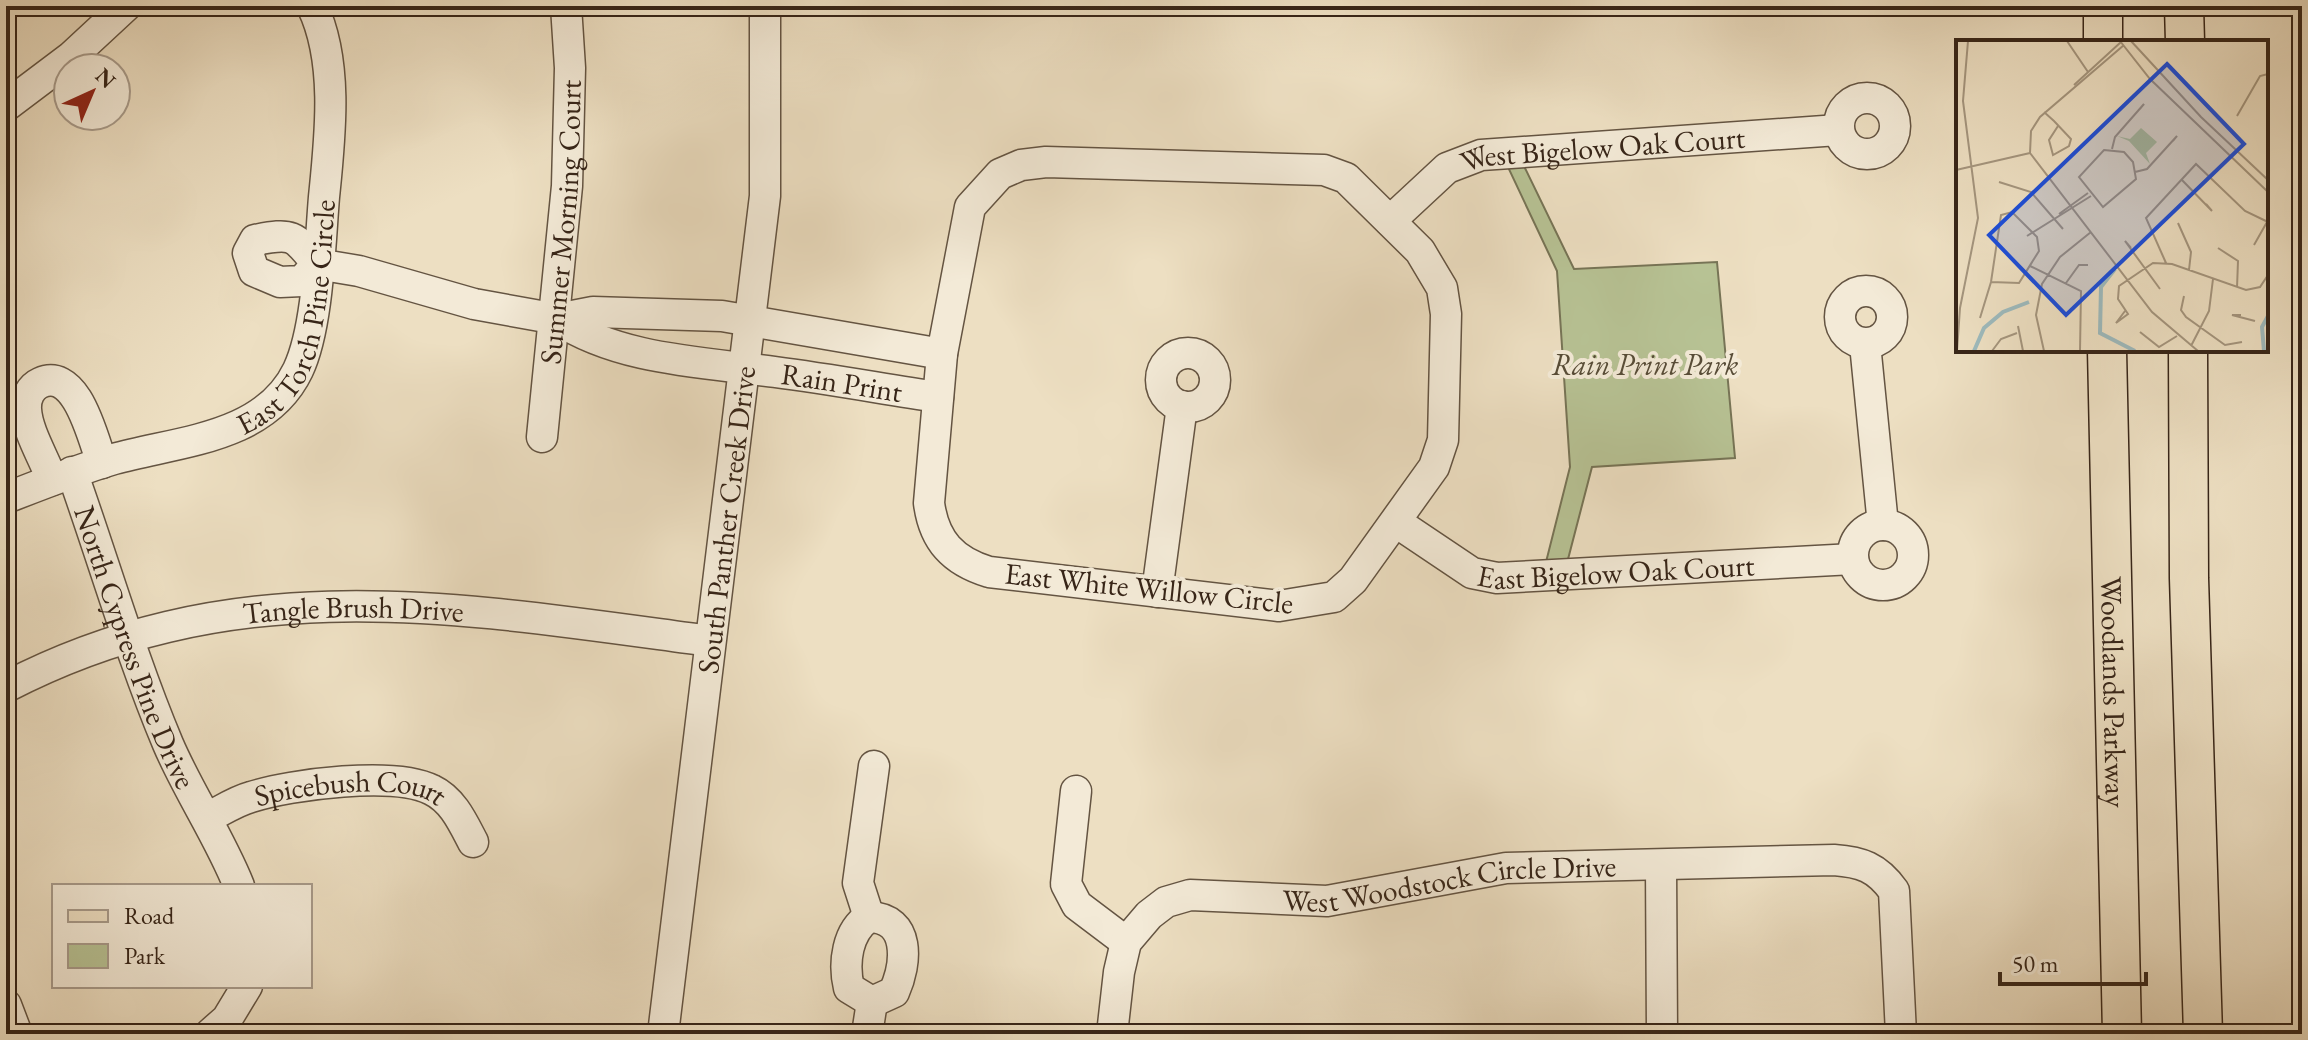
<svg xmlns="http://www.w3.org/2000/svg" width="2308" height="1040" font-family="'EB Garamond',serif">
	<rect width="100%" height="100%" fill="#eddfc2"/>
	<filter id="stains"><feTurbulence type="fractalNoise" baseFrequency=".0025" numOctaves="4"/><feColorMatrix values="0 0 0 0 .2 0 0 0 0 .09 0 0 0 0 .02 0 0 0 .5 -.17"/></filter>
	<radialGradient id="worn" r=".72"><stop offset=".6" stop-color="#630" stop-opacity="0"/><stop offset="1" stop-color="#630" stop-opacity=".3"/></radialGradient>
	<path fill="#b7c294" stroke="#777456" stroke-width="2" d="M1523,164l51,105 143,-7 18,196 -143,9 -25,96 -22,3 25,-99 -13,-196 -50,-106z"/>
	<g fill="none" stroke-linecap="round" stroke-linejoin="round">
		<defs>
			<g id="minor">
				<circle cx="1867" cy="126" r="28"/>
				<path d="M6,106l65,-49 55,-51"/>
				<path d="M1046,162l278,8 22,8 74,73 22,37 4,26 -3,126 -9,27 -81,113 -19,17 -55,9 -290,-34c-36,-11 -55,-31 -60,-69l13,-149 28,-147 30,-33 21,-9z"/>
				<path id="s1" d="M1390,221l57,-53 34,-13 357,-25"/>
				<path d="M317,264l-15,17 -22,1 -26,-11 -6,-18 7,-13c37,-7 39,-6 62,24l42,7 115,33 83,15 36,-7 129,4 220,38"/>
				<circle cx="1866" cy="317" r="26"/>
				<path id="s2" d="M557,319c62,41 145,43 218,53 54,7 109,17 163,25"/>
				<path d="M1865,344l18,181"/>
				<circle cx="1188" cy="380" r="27"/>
				<path id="s3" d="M542,437l25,-251 3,-118 -4,-62"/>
				<path id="s4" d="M72,472c32,90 59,184 96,272 21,49 51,92 71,142"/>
				<path d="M52,480c-8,-22 -25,-49 -26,-71 -1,-11 5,-22 14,-26 37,-17 53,56 62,80"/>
				<path id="s5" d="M6,498c36,-14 71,-28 108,-39 64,-18 151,-20 184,-89 20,-42 22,-125 26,-173 6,-59 15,-136 -12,-191"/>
				<path id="s6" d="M1396,522l76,51 25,5 356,-19"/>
				<circle cx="1883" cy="555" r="30"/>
				<path d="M1157,592l25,-186"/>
				<path id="s7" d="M6,687c233,-121 457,-79 704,-46"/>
				<path d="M1076,791l-10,93 11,21 49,37"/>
				<path id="s8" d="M207,818c14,-7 29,-17 44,-21 41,-13 144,-26 181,-7 21,10 31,33 41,52"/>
				<path d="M1661,866l1,168"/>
				<path d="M869,917c42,1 38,46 25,75l-22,10 -23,-14c-6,-25 -2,-57 20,-71z"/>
				<path d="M869,917l-11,-34 16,-117"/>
				<path d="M6,1005l11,29"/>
				<path d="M210,1034l17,-15 20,-33"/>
				<path id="s9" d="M663,1034l102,-838v-190"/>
				<path d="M867,1034l5,-32"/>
				<path id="s10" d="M1112,1034l7,-62 7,-30 23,-27 17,-13 24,-7 137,6 179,-33 328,-8c27,2 43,7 60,31l7,143"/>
			</g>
			<g id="major">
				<path d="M2103,6v36"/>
				<path d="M2184,6l1,36"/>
				<path id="s11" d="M2107,350l15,684"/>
				<path d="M2188,350l1,228 14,456"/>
			</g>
		</defs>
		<use href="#minor" stroke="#645442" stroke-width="33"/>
		<use href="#major" stroke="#372518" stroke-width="41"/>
		<use href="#minor" stroke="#f3ead7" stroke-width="30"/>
		<use href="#major" stroke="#eddfc2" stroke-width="38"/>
	</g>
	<g text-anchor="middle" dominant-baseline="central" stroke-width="8" stroke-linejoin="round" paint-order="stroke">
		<g font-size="30" fill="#372518" stroke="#f3ead7">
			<text stroke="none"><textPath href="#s1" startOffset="236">West Bigelow Oak Court</textPath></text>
			<text stroke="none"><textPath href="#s3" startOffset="216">Summer Morning Court</textPath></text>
			<text stroke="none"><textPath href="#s5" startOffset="372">East Torch Pine Circle</textPath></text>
			<text stroke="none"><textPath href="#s2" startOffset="294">Rain Print</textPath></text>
			<text stroke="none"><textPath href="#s9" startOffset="518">South Panther Creek Drive</textPath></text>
			<text stroke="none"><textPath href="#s6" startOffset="236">East Bigelow Oak Court</textPath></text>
			<text transform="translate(1149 588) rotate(6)">East White Willow Circle</text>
			<text stroke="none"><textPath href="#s7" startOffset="360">Tangle Brush Drive</textPath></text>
			<text stroke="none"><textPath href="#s4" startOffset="186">North Cypress Pine Drive</textPath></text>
			<text stroke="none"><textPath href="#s11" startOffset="342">Woodlands Parkway</textPath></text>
			<text stroke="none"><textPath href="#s8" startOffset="150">Spicebush Court</textPath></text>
			<text stroke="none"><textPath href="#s10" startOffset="436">West Woodstock Circle Drive</textPath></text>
		</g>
		<g font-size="30" font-style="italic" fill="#574c37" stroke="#f3ead7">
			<text x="1645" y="364">Rain Print Park</text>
		</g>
	</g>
	<g transform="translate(1956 40)">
		<rect width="312" height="312" fill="#eddfc2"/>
		<path d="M185,88l16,14 -11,11 4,11 -21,-23 -12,-5 13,3z" fill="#b7c294"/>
		<path fill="none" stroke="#9dbabd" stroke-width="4" d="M159,229l-14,18 -1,46 35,18M18,311l10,-23 19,-16 26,-10M308,311l-2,-24 6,-11"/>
		<path fill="none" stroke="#a4957e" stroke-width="2" d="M111,1l21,31M164,1l30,38 118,113M175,1l70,76 67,63M168,5l-84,72 -9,14 -1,22 122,159 46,39M118,45l47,-43M88,72l10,9 17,18 -2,7 -16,9 -4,-15 9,-14M281,76l23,-40 8,-2M156,109l3,-12 29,-33 -4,5M148,110l20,2 9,10 3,17 -33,28 -24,-30zM0,130l74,-17M179,132l12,-3 30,-33 -4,5M225,139l31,32 -6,-7M43,142l32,10 32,37M103,174l29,-21M222,183l13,29 -2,18M77,192l-6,4 64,-40M298,205l13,-23M175,208l-6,-7 35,48M262,208l20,13 -1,27M210,223l-20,-45 50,-54 49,47 23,11M74,226l51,25 -1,60M110,243l13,-18h9M228,256l-3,14 5,7 39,28 17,-3M169,271l-9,12 12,-9 -10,-15 1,-13 34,-23 19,1 74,26 14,-3 8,-12M285,275h-9l23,6M24,278l11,-36 10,-67 11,-3 25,25 2,14 -20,32 -28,-1M62,286l5,25M184,292l19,15 18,-11M235,306l18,-35 4,-32M1,311l3,-43 18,-90 -15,-117 5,-60M36,311l9,-12 16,-6M88,311l-8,-36 6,-31 18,-27 31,-25"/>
		<path fill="#1d4ed8" fill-opacity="0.15" stroke="#1d4ed8" stroke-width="4" d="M211,24l77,80 -178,171 -77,-80z"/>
		<rect width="312" height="312" fill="none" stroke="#372518" stroke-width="4"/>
	</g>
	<rect width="2308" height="1040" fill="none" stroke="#eddfc2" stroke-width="32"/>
	<rect x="8" y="8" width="2292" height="1024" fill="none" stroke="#372518" stroke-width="4"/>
	<rect x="16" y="16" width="2276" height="1008" fill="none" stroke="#372518" stroke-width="2"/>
	<rect x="52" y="884" width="260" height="104" fill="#f3ead7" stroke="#a89b8b" stroke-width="2"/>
	<rect x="68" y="910" width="40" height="12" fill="#eddfc2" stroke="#a89b8b" stroke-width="2"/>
	<text x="124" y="924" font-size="24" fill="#372518">Road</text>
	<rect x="68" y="944" width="40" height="24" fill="#b7c294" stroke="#a89b8b" stroke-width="2"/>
	<text x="124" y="964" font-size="24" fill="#372518">Park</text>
	<g transform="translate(92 92) rotate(44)"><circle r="38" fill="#f3ead7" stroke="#a89b8b" stroke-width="2"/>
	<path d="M0-6L14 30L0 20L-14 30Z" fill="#8f2418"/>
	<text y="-12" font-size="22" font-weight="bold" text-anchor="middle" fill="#372518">N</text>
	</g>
	<path d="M2000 972v12h146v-12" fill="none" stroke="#372518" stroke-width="4"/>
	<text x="2012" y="972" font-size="24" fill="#372518" stroke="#f3ead7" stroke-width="6" paint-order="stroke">50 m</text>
	<rect width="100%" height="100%" filter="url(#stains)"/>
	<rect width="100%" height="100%" fill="url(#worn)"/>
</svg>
